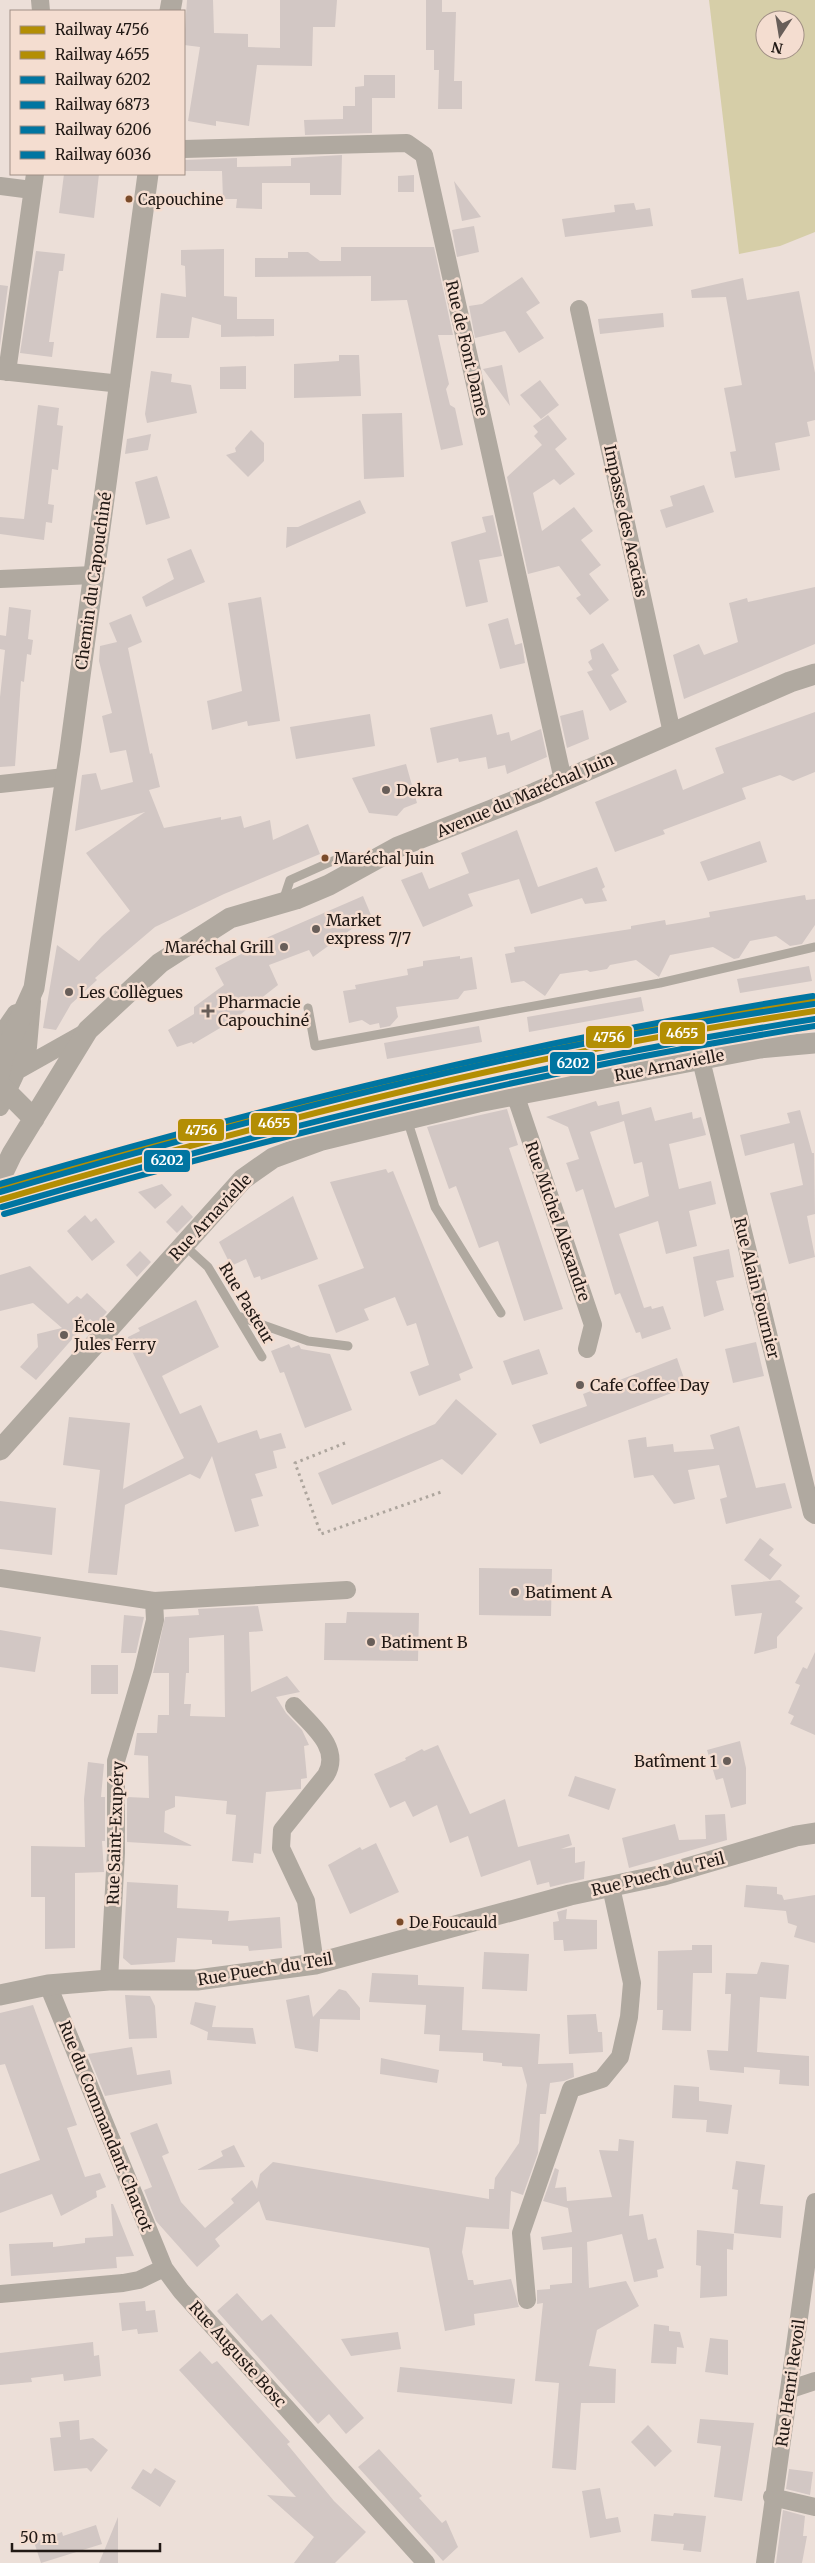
<svg xmlns="http://www.w3.org/2000/svg" width="815" height="2563" font-family="Merriweather,serif">
	<rect width="100%" height="100%" fill="#ecdfd8"/>
	<path fill="#d6cea8" fill-rule="evenodd" d="M709,0h106v232l-35,14 -41,8zM765,20h30v30h-30z"/>
	<path fill="#d2c7c4" fill-rule="evenodd" d="M187,0h26l1,33 34,1v13l32,1v-48h57l-2,27h-22l-1,39 -55,-1 -8,61 -33,-5v5l-28,-5 12,-74 -16,-2z
		M426,0h16v12h14l-2,69h8v28h-24l1,-39h-5v-20h-8z
		M364,75h31v23h-23v35l-67,2 -1,-15 39,-1v-13h12v-19l9,-1z
		M342,155l-1,40h-31v-12h-48v26l-26,-1 1,-9h-14l-1,-28h-38v-11l53,-2v9l54,-1v-8z
		M64,174h35l-5,44 -35,-5z
		M414,175v17h-16v-16z
		M454,181l27,36 -19,4z
		M634,203l2,7 14,-2 3,18 -88,11 -3,-18 53,-7 -1,-7z
		M474,226l5,26 -22,5 -5,-27z
		M341,247h93l19,88h-15l11,49 -3,5 4,16 5,3 8,37 -22,5 -34,-150 -36,1v-25l-116,1v-19h33v-6h20l12,9h21z
		M224,249v47l13,1v22h37v17l-53,1v-12l-29,-8 -3,21h-33l5,-45 25,4 -1,-31 -4,-1v-15z
		M36,251l29,3 -2,17h-4l-10,71h5l-2,15 -32,-4z
		M522,277l18,26 -14,9 18,26 -25,15 -14,-22 -30,7 -6,-32 13,-2z
		M743,278l4,22 52,-9 16,82v47l-8,2 3,14 -35,7 5,27 -45,8 -5,-26 6,-1 -12,-63 18,-3 -16,-88 -34,1 -1,-8z
		M0,285l8,1 -8,60z
		M663,313l1,14 -64,7 -2,-15z
		M339,355h20l2,41 -67,2v-34l45,-3z
		M502,365l8,41 -27,-37z
		M246,366v23h-26v-22z
		M151,371l21,3 -1,8 20,3 6,28 -50,10 -2,-9z
		M540,380l19,25 -18,14 -21,-24z
		M38,405l21,3 -2,17 6,1 -5,44 -6,-1 -4,35 6,1 -2,18 -6,-1 -2,18 -44,-6v-17l24,2z
		M402,413l2,64 -40,2 -2,-65z
		M548,415l19,24 -12,10 20,25 -15,11 -6,-6 -21,14 9,38 32,-24 19,24 -12,9 20,25 -12,9 20,26 -19,15 -14,-17 5,-3 -22,-29 -31,8 -21,-97 35,-32 -8,-9 4,-4 -5,-6z
		M251,430l13,13v18l-16,16 -22,-22 10,-3 -1,-4z
		M151,434l-3,16 -23,4 2,-15z
		M157,476l13,42 -24,7 -11,-43z
		M704,485l10,27 -48,16 -6,-18 13,-4 -3,-10z
		M360,500l6,13 -80,35 1,-21h11z
		M493,515l9,41 -23,4 9,42 -22,5 -15,-65 35,-10 -4,-15z
		M191,549l14,33 -59,25 -4,-10 32,-18 -7,-20z
		M815,587v57l-131,55 -11,-44 26,-11 5,11 34,-13 -9,-39 18,-5 1,4z
		M261,597l19,124 -32,5 -1,-5 -35,9 -5,-29 35,-10 -14,-88z
		M9,607l22,3 -3,29 5,1 -2,15 -4,-1 -3,28 -3,-1 -6,85 -15,1v-70l5,-47 -5,-1v-14l6,1z
		M131,614l11,28 -14,6 22,106 2,-1 8,34 -11,3 15,38 57,-11v3l20,-4 3,12 26,-8 3,20 35,-16 12,30 -96,40 -69,33 -60,51 2,2 -26,24 -15,26 -13,-2 14,-83 22,16 23,-25 28,-25 -44,-58 59,-41 -70,19 7,-56 14,-2 5,17 32,-8 -7,-32 -16,3 -8,-37 10,-3 -13,-52 1,-15 17,-4 -8,-19z
		M508,618l7,27 7,-2 3,20 -25,6 -12,-45z
		M603,643l16,27 -8,5 16,27 -17,9 -23,-39 6,-2 -5,-8 4,-3 -2,-9z
		M583,710l6,29 -22,9 -7,-32z
		M815,712v60l-22,9 -13,-6 -38,13 4,11 -83,31 2,4 -50,18 -20,-50 81,-33 7,21 41,-17 -9,-25z
		M370,714l5,32 -79,13 -6,-32z
		M492,714l5,21 12,-3 2,9 30,-12 6,28 -40,17 -2,-9 -17,4 -2,-12 -27,5 -1,-4 -21,5 -7,-35z
		M406,764l11,39 -13,5 -7,8 -28,-3 -17,-35z
		M517,830l21,57 59,-20 8,20 -3,2 5,12 -22,3 -3,-6 -51,16 -12,-35 -51,15 5,12 -50,21 -22,-47 21,-8 7,17 40,-16 -8,-20z
		M760,841l7,21 -59,19 -8,-19z
		M805,895l1,5 9,-1v26l-13,19 -12,2 -14,-10 -26,5 -11,17 -5,1 -21,-12 -43,8 -11,22 -23,-17 -26,5 -3,4 -17,3 -3,-2 -27,4 -15,22 -21,-15 -13,2 -6,-29 10,-2 -1,-5 117,-18v-3l34,-6 1,5 18,-3 26,-5 -1,-5z
		M363,896l8,19 -58,42 -4,-7 -40,15 9,20 -46,36 -39,23 -1,-2 -15,5 -9,-17 26,-16v-7l30,-22 -9,-17 45,-24 -1,-3z
		M460,956v3l12,-2 5,32 -13,2 -6,8 -62,8 2,10 -8,9 -10,2 -1,-5 -9,2 -8,-5 -13,3 -6,-32 13,-2 -1,-4 53,-10 -1,-6 16,-3v-5z
		M809,966l3,15 -72,12 -3,-14z
		M641,997l3,14 -115,21 -2,-15z
		M479,1026l3,16 -95,17 -3,-16z
		M596,1101l2,5 21,-5 3,14 29,-8 4,14 37,-9 1,7 8,-2 5,18 -37,9 10,45 32,-8 5,23 -27,7 8,35 -31,8 -8,-33 -39,13 25,74 7,-2 1,3 11,-3 8,23 -29,10 -2,-7 -4,1 -16,-40 -5,2 -32,-106 -7,3 -9,-27 -1,-2 13,-4 -11,-32 -22,-10zM624,1121l10,43 8,-2 7,34 -34,12 -25,-76z
		M507,1109l11,36 -9,3 54,161 -39,12 -26,-80 -19,7 -23,-62 -7,3 -22,-62z
		M800,1110l12,43h2l1,61 -8,2 8,41 -26,7 -19,-71 33,-8 -9,-42 -49,13 -5,-21 50,-12 -3,-10z
		M386,1169l2,4 5,-2 80,197 -14,6 2,6 -42,16 -9,-24 19,-7 -13,-42 -9,3 -12,-29 -31,12 5,11 -33,13 -18,-48 46,-17 -34,-86z
		M162,1184l10,11 -17,14 -17,-17z
		M293,1196l25,63 -57,21 -1,-4 -6,2 -8,-19 -15,7 -12,-24z
		M182,1205l11,12 -16,16 -11,-11z
		M85,1215l6,7 5,-4 19,24 -23,19 -25,-30z
		M729,1249l5,28 -18,4 8,29 -20,7 -11,-60z
		M140,1251l11,11 -14,15 -11,-12z
		M30,1266l38,38 9,-8 4,3 6,-6 20,19 -11,12 -6,-5 -54,61 -16,-13 18,-20 -1,-13 25,-6 -29,-25 -33,8v-36z
		M196,1300l23,47 -57,29 18,38 21,-9 17,38 39,-13 3,9 21,-6 5,15 -13,3 4,17 -22,6 8,22 -12,3 8,27 -24,6 -23,-76 -12,23 -10,-5 -65,31 -8,70 -29,-2 12,-103 -37,-5 6,-48 61,6 -7,66 61,-31 -56,-115v-6l12,-6 -2,-3z
		M756,1342l8,34 -31,7 -8,-34z
		M289,1344l2,4 8,-3 2,4 29,5 22,56 -47,18 -21,-56 -4,1 -9,-22z
		M539,1349l9,25 -36,11 -9,-24z
		M677,1358l10,29 -147,57 -8,-19 55,-19 -4,-12z
		M456,1399l41,35 -35,41 -20,-16 -110,46 -14,-32 117,-49z
		M739,1426l17,62 29,-5 7,25 -66,16 -6,-25 7,-2 -8,-32 -31,5 7,29 -21,5 -21,-29 -19,3 -6,-38 18,-3 1,10 26,-3 1,8 40,-3 -4,-14z
		M0,1501l56,7 -4,47 -52,-6z
		M760,1538l14,11 -5,6 13,10 -12,15 -26,-20z
		M479,1568l73,1 -1,47 -72,-1z
		M780,1580l20,16 -5,6 8,6 -26,29v11l-23,6 8,-41 -27,3 -4,-31z
		M258,1606l5,25 -14,1 2,60 36,-16 13,16 -24,5 10,16 16,17 7,15 -5,1 3,32 -6,1v10l-35,3 -5,62 -7,-1 -1,10 -21,-2 4,-46 -10,-1 1,-13 -52,-5v11l-10,4 -1,21 29,14 -66,-4v-45l22,1 -1,-42 -14,-1 3,-22h20l1,-18h11v-42h-16l12,-56 34,-2 -1,-6zM224,1635l1,82 -35,-1 1,-12h-7l2,-31h3v-35z
		M347,1612l72,1 -1,48 -94,-1 1,-37h21z
		M124,1615l20,2 -8,36h-15z
		M0,1630l41,7 -6,35 -35,-5z
		M815,1652v83l-25,-11 4,-8 -6,-3 12,-28 -5,-2 8,-16 4,2z
		M91,1665h27v29h-27z
		M740,1741l6,27v36l-15,4 -8,-30 -7,2 -9,-30z
		M438,1745l32,69 35,-15 13,48 51,-13 3,11 -11,4 14,-2v16l10,-2 -1,18 -34,8 -1,-5 -12,3 -7,-25 -49,17 -13,-41 -18,7 -13,-38 -24,12 -8,-16 -15,7 -16,-34 32,-14 -1,-2 17,-9 2,2z
		M88,1762l16,2 -3,33h4v44h-3l2,31 -29,1v75l-30,1v-52h-14v-51l54,1 -1,-48z
		M575,1776l41,13 -7,21 -41,-14z
		M725,1814l2,26 -98,28 -7,-30 53,-14 4,16 27,-1 -1,-24z
		M376,1843l23,49 -49,22 -22,-49 32,-18 2,3z
		M127,1882l51,3 -1,23 52,3 -1,10 52,-4 2,31 -33,3 -1,-5 -36,-2v-4l-35,-2 -2,24 -44,3 -8,-7z
		M746,1885l31,2v7l5,1 2,5 31,-5v48l-21,-6 3,-11 -9,-3 -2,-12 -42,-4z
		M567,1909l-1,10 31,1v29l-33,2 -1,-11h-9l-1,-18 6,-1 -2,-9z
		M692,1945h20v28h-19l-2,58 -29,-1 1,-20h-6l1,-59 34,-1z
		M484,1952l45,2 -2,37 -45,-2z
		M761,1962l28,3 -3,34 -26,-2 -3,55 52,4v30l-30,-2 1,-14 -36,-3v6l-34,-3 -3,-20 21,1 3,-57h-6l1,-21 31,1z
		M372,1973l46,2v10l46,2 -2,43 78,4 -2,30 35,-1 1,14 -10,4 -14,2 -4,31h-6l-2,39 -15,42 -12,-4 -2,38 -43,-2 -4,25 6,28h5l1,5 37,-6 8,28 -45,7 1,11 -30,6 -16,-83 -163,-28 -7,-19 -44,38 5,7 -23,21 -41,-46 -12,-31 8,-3 -22,-54 27,-10 12,30 -7,3 19,46 24,26 29,-25 -3,-4 21,-19 5,9 3,-15 13,-12 216,37v-10h5l1,-11 24,-35 8,-58 -5,-18 -20,-1v-3l-19,-2v-8l-44,-2 1,-16 -16,-1 2,-29 -57,-3z
		M339,1989l7,2 14,17v12l-40,-1 -2,33 -23,-4 -9,-48 23,-5 4,22z
		M125,1995l25,1 5,10 2,32 -28,1z
		M195,2002l21,4 -4,21 41,1 3,16 -49,-4 1,-8 -18,-8z
		M33,2005l44,120 -10,3 18,49 15,-4 6,14 -10,4 1,6 -36,19 -9,-22 -52,19v-39l40,-14 -35,-96 -5,1v-52z
		M596,2014l2,18h4l1,20 -34,2 -2,-39z
		M132,2047l5,28 33,-5 2,14 -67,12 -17,-42z
		M381,2058l58,12 -2,13 -57,-9z
		M674,2085l25,2v14l33,4 -4,29 -22,-2 1,-12 -35,-2z
		M619,2139l15,2 -5,75 14,-2 5,26 8,-2 8,30 -7,2 1,7 -24,5 -12,-48 -35,8 2,46 37,-7 13,25 -42,24 -8,36 27,3 -1,34h-34l-5,67 -24,-2 7,-85 -24,-2 8,-78 -6,1v-14l13,-1v-4l22,-2v-36l-29,3 -2,-13 31,-5 -4,-24 -25,-7 12,-33 4,2 -4,18 11,-1 1,14 45,-4 -13,-47 19,1z
		M234,2145l11,22 -48,3 26,-14 -2,-5z
		M736,2161l29,4 -5,39 23,2 -2,32 -47,-5 4,-43 -6,-1z
		M111,2204h2l21,52 -18,1 1,11 -106,8 -2,-32 44,-2v5l32,-4v-5l28,-2z
		M697,2230l37,4 -1,16 -6,-1v47l-27,2 1,-32 -5,-1z
		M237,2293l25,28 9,-7 93,104 -18,16 -17,-20 -11,10 -101,-113z
		M145,2301l1,10 9,-1 3,22 -20,2 -1,-5 -15,2 -3,-28z
		M654,2324l15,2v5l11,1 4,16 -7,-1 -1,17 -25,-1z
		M398,2332l3,17 -50,7 -10,-17z
		M710,2338l18,2v35l-23,-3z
		M93,2342l1,14 5,-1 2,21 -37,5 -1,-7 -32,4 1,4 -32,3v-32z
		M200,2351l12,13 5,-3 73,81 -3,2 47,57 32,31 -31,31h-41l20,-26 -47,-42 29,2 -117,-127z
		M400,2367l115,12 -3,25 -115,-12z
		M700,2419l54,4 -12,78 -28,-4 7,-51 -24,-3z
		M79,2420l1,20 13,-2 15,12 -17,22 -4,-4 -33,3 -4,-33 11,-1 -2,-15z
		M648,2425l24,26 -17,16 -24,-25z
		M379,2449l43,47 -3,2 23,25 4,-3 12,27 -15,14 -85,-94z
		M155,2468l21,13 -16,26 -29,-19 12,-19 8,5z
		M789,2469l24,3 -3,23 -24,-6z
		M600,2488l6,31 12,-2 3,15 -31,6 -8,-47z
		M783,2510l22,6 -2,20h4l-5,27h-26z
		M674,2513l32,3 -5,36 -18,-2 1,-6 -33,-3 3,-27 19,2z
		M118,2517v46h-19z
		M96,2525l6,19 -61,19 -7,-21 28,-10 1,4z"/>
	<g fill="none" stroke-linecap="round" stroke-linejoin="round">
		<path stroke="#ada59d" stroke-width="3" stroke-dasharray="2.5 4" stroke-linecap="butt" d="M345,1443l-50,20 26,71 123,-43"/>
		<path stroke="#b0a9a0" stroke-width="9" d="M283,901l7,-21 54,-24 23,3
			M308,1008l7,38 345,-63 155,-36
			M407,1119l28,88 66,106
			M184,1245l24,22 54,90
			M238,1316l70,25 40,5"/>
		<path stroke="#b0a9a0" stroke-width="18" d="M40,0l1,11
			M184,149l223,-6 17,12 139,625
			M0,186l32,4
			M579,309l93,424
			M0,371l121,13
			M7,372l28,-198
			M0,579l94,-4
			M0,784l65,-7
			M0,1036l16,-23
			M701,1060l111,453 3,2
			M15,1072l73,-41
			M515,1094l78,231 -6,24
			M0,1107l28,-60 4,-46
			M0,1578l154,23 193,-11
			M294,1706c17,19 48,42 32,69l-44,55 -1,18 25,53 9,63
			M109,1980l7,-127v-92l27,-91 12,-50 -1,-19
			M48,1985l116,283 17,23 245,272
			M0,2294l123,-11 16,-3 25,-12
			M527,2300l-6,-67 50,-144 31,-10 18,-22 9,-40 3,-34 -21,-96
			M791,2389l24,-8
			M772,2497l43,10
			M765,2563l50,-361"/>
		<path stroke="#b0a9a0" stroke-width="21" d="M170,11l2,-11
			M0,1072l3,-15 31,-69 36,-238 78,-576
			M0,1085l34,34
			M0,1179l12,-25 76,-124 72,-67 70,-45 66,-19 33,-14 69,-38 137,-54 255,-111 25,-8
			M0,1450l243,-271 30,-21 49,-18 156,-38 282,-54 55,-5
			M0,1995l48,-10 61,-5h88l118,-16 255,-69 94,-20 132,-39 19,-3"/>
		<defs>
			<path id="rail-1" d="M0,1188c266,-83 540,-142 815,-188"/>
			<path id="rail-2" d="M0,1200c167,-49 335,-95 505,-132 102,-23 206,-41 310,-57"/>
			<path id="rail-3" d="M2,1207c270,-79 535,-144 813,-188"/>
			<path id="rail-4" d="M0,1192c167,-49 334,-95 504,-132 103,-22 206,-40 310,-56"/>
			<path id="rail-5" d="M4,1214c269,-78 534,-144 811,-188"/>
			<path id="rail-6" d="M0,1184c270,-79 534,-144 813,-188"/>
		</defs>
		<use href="#rail-1" stroke="#f4ddd0" stroke-width="10"/>
		<use href="#rail-2" stroke="#f4ddd0" stroke-width="10"/>
		<use href="#rail-3" stroke="#f4ddd0" stroke-width="10"/>
		<use href="#rail-4" stroke="#f4ddd0" stroke-width="10"/>
		<use href="#rail-5" stroke="#f4ddd0" stroke-width="10"/>
		<use href="#rail-6" stroke="#f4ddd0" stroke-width="10"/>
		<use href="#rail-1" stroke="#b38e04" stroke-width="6"/>
		<use href="#rail-2" stroke="#b38e04" stroke-width="6"/>
		<use href="#rail-3" stroke="#0075a1" stroke-width="6"/>
		<use href="#rail-4" stroke="#0075a1" stroke-width="6"/>
		<use href="#rail-5" stroke="#0075a1" stroke-width="6"/>
		<use href="#rail-6" stroke="#0075a1" stroke-width="6"/>
	</g>
	<g fill="#7a4b2a" stroke="#f4ddd0" stroke-width="2">
		<circle cx="129" cy="199" r="4.5"/>
		<circle cx="325" cy="858" r="4.5"/>
		<circle cx="400" cy="1922" r="4.5"/>
	</g>
	<g fill="#685e59" stroke="#f4ddd0" stroke-width="2">
		<circle cx="386" cy="790" r="5"/>
		<circle cx="316" cy="929" r="5"/>
		<circle cx="284" cy="947" r="5"/>
		<circle cx="69" cy="992" r="5"/>
		<path d="M205.5 1003.5h5v5h5v5h-5v5h-5v-5h-5v-5h5z"/>
		<circle cx="64" cy="1335" r="5"/>
		<circle cx="580" cy="1385" r="5"/>
		<circle cx="515" cy="1592" r="5"/>
		<circle cx="371" cy="1642" r="5"/>
		<circle cx="727" cy="1761" r="5"/>
	</g>
	<g text-anchor="middle" dominant-baseline="central" stroke-width="5" stroke-linejoin="round" paint-order="stroke">
		<g font-size="15" fill="#211915" stroke="#f4ddd0" text-anchor="start">
			<text x="138" y="199">Capouchine</text>
			<text x="334" y="858">Maréchal Juin</text>
			<text x="409" y="1922">De Foucauld</text>
		</g>
		<g font-size="16" fill="#211915" stroke="#f4ddd0">
			<text transform="translate(467 348) rotate(77)">Rue de Font Dame</text>
			<text transform="translate(626 521) rotate(78)">Impasse des Acacias</text>
			<text transform="translate(93 581) rotate(-82)">Chemin du Capouchiné</text>
			<text transform="translate(525 795) rotate(-23)">Avenue du Maréchal Juin</text>
			<text transform="translate(669 1065) rotate(-11)">Rue Arnavielle</text>
			<text transform="translate(210 1217) rotate(-47)">Rue Arnavielle</text>
			<text transform="translate(558 1221) rotate(71)">Rue Michel Alexandre</text>
			<text transform="translate(757 1288) rotate(76)">Rue Alain Fournier</text>
			<text transform="translate(247 1303) rotate(59)">Rue Pasteur</text>
			<text transform="translate(115 1833) rotate(-88)">Rue Saint-Exupéry</text>
			<text transform="translate(658 1874) rotate(-14)">Rue Puech du Teil</text>
			<text transform="translate(265 1969) rotate(-9)">Rue Puech du Teil</text>
			<text transform="translate(106 2126) rotate(68)">Rue du Commandant Charcot</text>
			<text transform="translate(238 2354) rotate(48)">Rue Auguste Bosc</text>
			<text transform="translate(790 2383) rotate(-82)">Rue Henri Revoil</text>
		</g>
		<g font-size="16" fill="#211915" stroke="#f4ddd0" text-anchor="start">
			<text x="396" y="790">Dekra</text>
			<text x="326" y="920">Market<tspan x="326" dy="18">express 7/7</tspan></text>
			<text x="274" y="947" text-anchor="end">Maréchal Grill</text>
			<text x="79" y="992">Les Collègues</text>
			<text x="218" y="1002">Pharmacie<tspan x="218" dy="18">Capouchiné</tspan></text>
			<text x="74" y="1326">École<tspan x="74" dy="18">Jules Ferry</tspan></text>
			<text x="590" y="1385">Cafe Coffee Day</text>
			<text x="525" y="1592">Batiment A</text>
			<text x="381" y="1642">Batiment B</text>
			<text x="717" y="1761" text-anchor="end">Batîment 1</text>
		</g>
	</g>
	<g stroke="#f4ddd0" stroke-width="2">
		<rect x="659" y="1021" width="47" height="24" rx="5" fill="#b38e04"/>
		<rect x="585" y="1025" width="48" height="24" rx="5" fill="#b38e04"/>
		<rect x="549" y="1051" width="47" height="24" rx="5" fill="#0075a1"/>
		<rect x="250" y="1112" width="48" height="24" rx="5" fill="#b38e04"/>
		<rect x="177" y="1118" width="48" height="24" rx="5" fill="#b38e04"/>
		<rect x="143" y="1149" width="48" height="24" rx="5" fill="#0075a1"/>
	</g>
	<g font-size="14" text-anchor="middle" font-weight="bold" fill="#fff">
		<text x="682" y="1038">4655</text>
		<text x="609" y="1042">4756</text>
		<text x="573" y="1068">6202</text>
		<text x="274" y="1128">4655</text>
		<text x="201" y="1135">4756</text>
		<text x="167" y="1165">6202</text>
	</g>
	<rect x="10" y="10" width="175" height="165" fill="#f4ddd0" stroke="#a08f85"/>
	<rect x="20" y="26" width="25" height="8" fill="#b38e04" stroke="#a08f85"/>
	<text x="55" y="35" font-size="15" fill="#211915">Railway 4756</text>
	<rect x="20" y="51" width="25" height="8" fill="#b38e04" stroke="#a08f85"/>
	<text x="55" y="60" font-size="15" fill="#211915">Railway 4655</text>
	<rect x="20" y="76" width="25" height="8" fill="#0075a1" stroke="#a08f85"/>
	<text x="55" y="85" font-size="15" fill="#211915">Railway 6202</text>
	<rect x="20" y="101" width="25" height="8" fill="#0075a1" stroke="#a08f85"/>
	<text x="55" y="110" font-size="15" fill="#211915">Railway 6873</text>
	<rect x="20" y="126" width="25" height="8" fill="#0075a1" stroke="#a08f85"/>
	<text x="55" y="135" font-size="15" fill="#211915">Railway 6206</text>
	<rect x="20" y="151" width="25" height="8" fill="#0075a1" stroke="#a08f85"/>
	<text x="55" y="160" font-size="15" fill="#211915">Railway 6036</text>
	<g transform="translate(780 35) rotate(192)"><circle r="24" fill="#f4ddd0" stroke="#a08f85"/>
	<path d="M0-4L9 19L0 12L-9 19Z" fill="#685e59"/>
	<text y="-8" font-size="14" font-weight="bold" text-anchor="middle" fill="#211915">N</text>
	</g>
	<path d="M12 2543v8h148v-8" fill="none" stroke="#211915" stroke-width="2.5"/>
	<text x="20" y="2543" font-size="15" fill="#211915" stroke="#f4ddd0" stroke-width="4" paint-order="stroke">50 m</text>
</svg>
